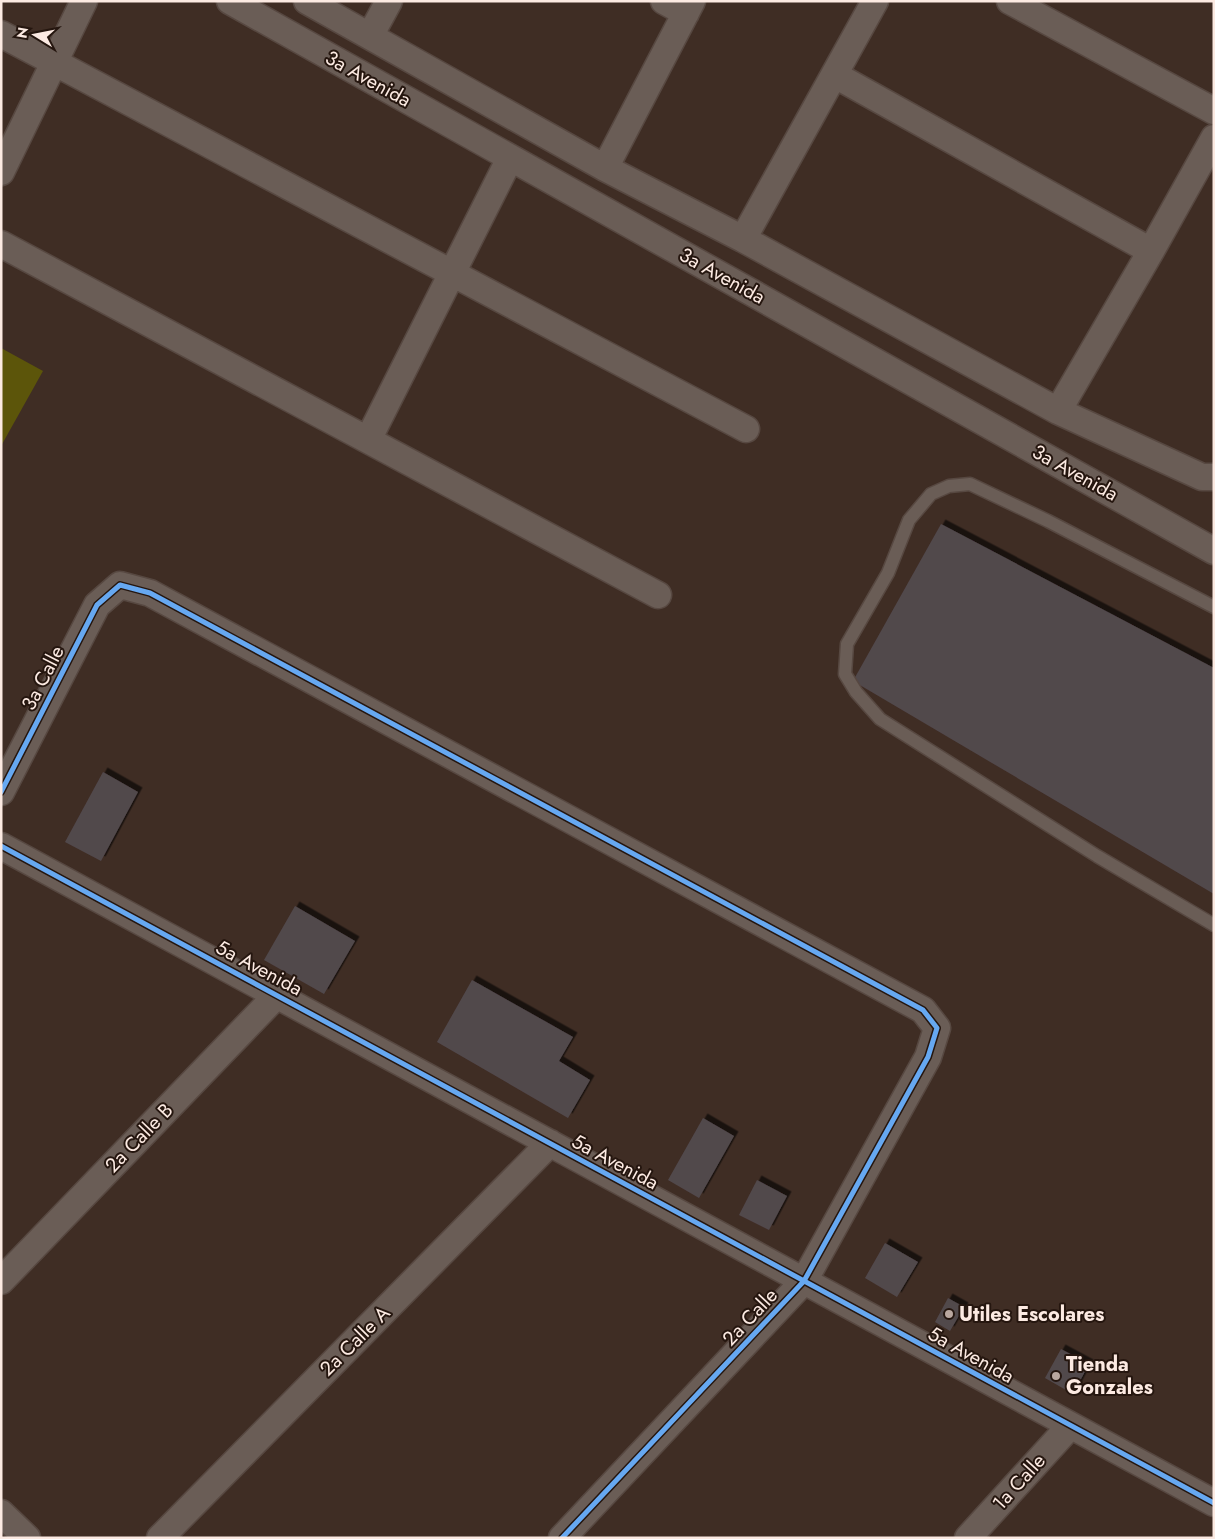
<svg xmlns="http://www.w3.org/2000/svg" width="1215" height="1539" font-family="Jost,sans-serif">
	<defs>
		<filter id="shadow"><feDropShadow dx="4.5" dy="-4.5" stdDeviation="0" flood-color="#0009"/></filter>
	</defs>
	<rect width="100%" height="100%" fill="#3f2d24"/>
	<path fill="#5c550a" d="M1,348l42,23 -42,75z"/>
	<path fill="#51484c" filter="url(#shadow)" d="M941,524l273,144v226l-361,-213z
		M103,772l35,20 -37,69 -36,-19z
		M295,906l60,35 -31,53 -60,-34z
		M472,980l101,57 -14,24 31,19 -22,38 -131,-76z
		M703,1118l31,18 -35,62 -31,-18z
		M757,1180l30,16 -18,34 -30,-15z
		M885,1243l33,19 -21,35 -32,-19z
		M948,1298l16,9 -14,24 -15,-9z
		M1061,1349l28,15 -16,30 -28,-16z"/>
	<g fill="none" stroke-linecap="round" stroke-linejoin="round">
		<defs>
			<path id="service" d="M1214,607l-166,-86 -78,-37 -21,2 -18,8 -22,26 -21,53 -41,71 -2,30 11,18 24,27 217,137 117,69"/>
			<path id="minor" d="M230,1l984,550
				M307,1l298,167 138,71 315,172 144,66h12
				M664,1l22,12
				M1010,1l204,110
				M1,34l745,395
				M370,36l19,-35
				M835,75l316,176
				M605,168l87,-167
				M1,172l83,-171
				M743,239l132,-238
				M1,244l657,351
				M1058,411l93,-160 63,-113
				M368,440l142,-282
				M1,792l96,-187 23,-20 30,8 773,417 14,18 -9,29 -124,224 -242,257
				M1,846l1213,657
				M1,1281l276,-286
				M1,1513l26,25
				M160,1538l390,-395
				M968,1538l102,-112"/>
		</defs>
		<use href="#service" stroke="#574841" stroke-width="15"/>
		<use href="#minor" stroke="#574841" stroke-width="29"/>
		<use href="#service" stroke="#6a5d56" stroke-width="12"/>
		<use href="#minor" stroke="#6a5d56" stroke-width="26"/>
		<defs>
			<path id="cycleway" d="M1,792l96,-187 23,-20 30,8 773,417 14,18 -9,29 -124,224 -242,257
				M1,846l1213,657"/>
		</defs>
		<use href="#cycleway" stroke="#25160f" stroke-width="8"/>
		<use href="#cycleway" stroke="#66a8f1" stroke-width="5"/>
	</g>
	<g fill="#baa8a0" stroke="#25160f" stroke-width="2">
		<circle cx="949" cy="1314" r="5"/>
		<circle cx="1056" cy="1376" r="5"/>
	</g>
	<g text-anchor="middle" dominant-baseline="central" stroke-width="4" stroke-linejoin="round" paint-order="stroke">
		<g font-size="20" fill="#fceae2" stroke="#25160f">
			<text transform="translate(368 79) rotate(29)">3a Avenida</text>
			<text transform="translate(722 276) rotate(29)">3a Avenida</text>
			<text transform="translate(1075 473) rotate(29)">3a Avenida</text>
			<text transform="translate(43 678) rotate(-63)">3a Calle</text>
			<text transform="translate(259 968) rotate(28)">5a Avenida</text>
			<text transform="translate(139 1138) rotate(-46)">2a Calle B</text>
			<text transform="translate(615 1162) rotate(28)">5a Avenida</text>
			<text transform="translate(750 1317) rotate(-47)">2a Calle</text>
			<text transform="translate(355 1341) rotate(-45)">2a Calle A</text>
			<text transform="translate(971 1355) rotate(29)">5a Avenida</text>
			<text transform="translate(1019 1482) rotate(-48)">1a Calle</text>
		</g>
		<g font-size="20" font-weight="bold" fill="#fceae2" stroke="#25160f" text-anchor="start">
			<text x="959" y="1314">Utiles Escolares</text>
			<text x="1066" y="1364">Tienda<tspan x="1066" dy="23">Gonzales</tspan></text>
		</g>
	</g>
	<rect width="1215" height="1539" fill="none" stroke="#fceae2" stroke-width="5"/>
	<g transform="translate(35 35) rotate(280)" stroke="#25160f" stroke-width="4" paint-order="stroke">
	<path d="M0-4L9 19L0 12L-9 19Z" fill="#fceae2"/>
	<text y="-8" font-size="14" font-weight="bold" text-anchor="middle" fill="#fceae2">N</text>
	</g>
</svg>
